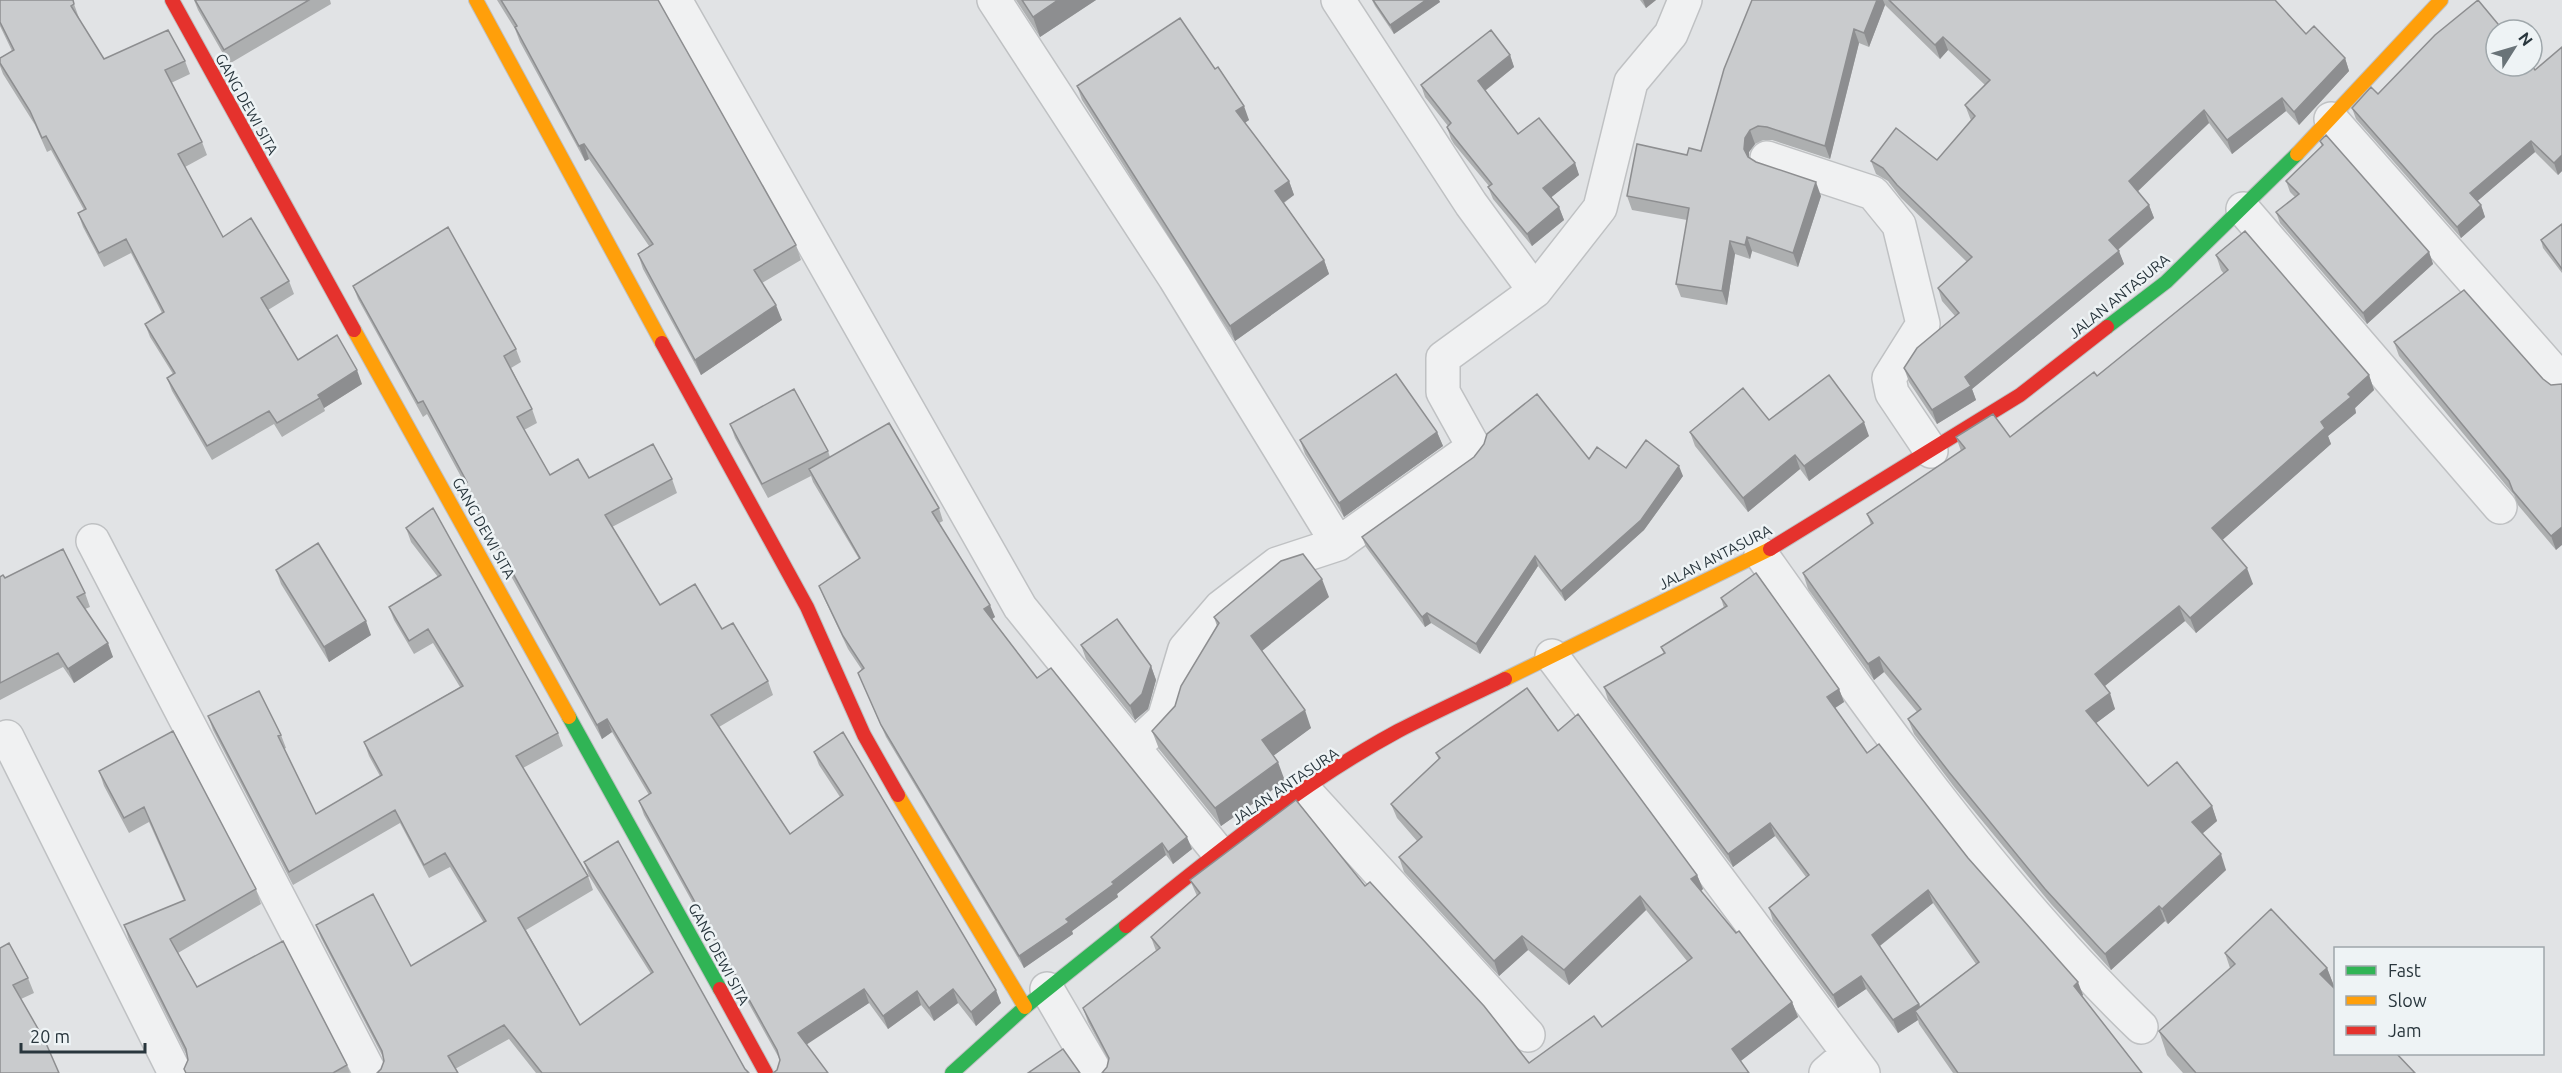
<svg xmlns="http://www.w3.org/2000/svg" width="2562" height="1073" font-family="Ubuntu,sans-serif">
	<rect width="100%" height="100%" fill="#e1e3e5"/>
	<g fill="none" stroke-linecap="round" stroke-linejoin="round">
		<defs>
			<path id="street" d="M675,0l345,607 198,245
				M994,0l181,278 163,266
				M1338,0l133,204 64,87
				M2331,119l231,262
				M1767,158l106,35 26,32 24,99 -34,54 3,15 39,58
				M2243,209l257,298
				M93,541l277,532
				M1761,554c117,165 234,332 380,473
				M1552,656l311,417
				M7,737l168,336
				M1134,747l30,-28 21,-70 36,-42 56,-43 61,-20 129,-92 5,-8 -29,-52v-34l92,-67 65,-83 31,-126 40,-48 14,-34
				M1304,790l224,245
				M1047,989l49,84
				M1826,1073l21,-18"/>
			<path id="fast" d="M2107,327l59,-45 131,-128
				M569,717l151,272
				M952,1073l73,-66 101,-81"/>
			<path id="slow" d="M476,0l186,343
				M2297,154l144,-154
				M354,330l215,387
				M1505,679l265,-130
				M898,795l127,212"/>
			<path id="jam" d="M172,0l182,330
				M662,343l145,264 57,128 34,60
				M1770,549l250,-154 87,-68
				M1126,926c87,-70 174,-142 272,-195 35,-18 72,-35 107,-52
				M720,989l46,84"/>
		</defs>
		<use href="#street" stroke="#bfc1c3" stroke-width="36"/>
		<use href="#fast" stroke="#bfc1c3" stroke-width="16"/>
		<use href="#slow" stroke="#bfc1c3" stroke-width="16"/>
		<use href="#jam" stroke="#bfc1c3" stroke-width="16"/>
		<use href="#street" stroke="#f0f1f2" stroke-width="33"/>
		<use href="#fast" stroke="#30b455" stroke-width="14"/>
		<use href="#slow" stroke="#ff9f0a" stroke-width="14"/>
		<use href="#jam" stroke="#e5322d" stroke-width="14"/>
	</g>
	<path fill="#adafb0" fill-rule="evenodd" d="M0,0l74,4 5,14h-1l26,41 81,2 5,13 -19,9 31,59 5,13 -22,12 38,70 66,44 5,13 -26,16 30,50 64,24 -38,24 1,3 -43,26 -8,-13 -62,36 -40,-69 -5,-13 6,-4 -23,-37 -5,-13 17,-11 -31,-60 -27,14 -21,-40 -5,-14 6,-3 -33,-60 -4,2 -12,-27 -32,-51 -3,-8v-8l12,-7 -12,-25z
		M194,0h136l1,4 -102,60 -31,-54z
		M497,0h161l138,245 5,15 -39,23 20,37 -81,55 -58,-106 -5,-15 11,-8 -60,-87 -4,2 -65,-119 -5,-13z
		M1016,0h80l-56,37z
		M1372,0h67l1,2 -46,32 -19,-28z
		M1640,0h16l-10,8z
		M1752,0h523l31,34 39,24 4,13 -50,54 -13,-14 -54,43 -23,-31 -72,68 12,14 5,13 -36,32 6,14 -152,125 4,11 -39,24 -28,-42 -5,-14 51,-52 -13,-15 -4,-13 29,-26 -66,-64 -13,-17 -12,-7 -5,-13 66,-1 34,-40 -1,-2 -5,-13 20,-20 -37,-35 -8,9 -55,-54 -16,42 -10,-4 -29,116 -58,-19h-9l-8,4 -6,8v6l7,4 65,34 -23,71 -46,-16 -2,8 -15,-5 -8,51 -46,-8 -5,-13 11,-64 -55,-10 -5,-14 60,-41 14,-4z
		M2562,47v124l-4,4 -23,-23 -58,49 4,4 4,12 -24,21 -105,-119 -4,-11 183,-38z
		M1510,55l4,12 -29,24 33,43 57,29 4,12 -28,22 8,10 5,13 -32,26 -39,-47 -5,-12 1,-1 -35,-42 -3,-5 -4,-12 1,-1 -23,-29 -4,-12z
		M1215,69l34,51 -4,3 44,58 5,14 -10,8 40,57 5,14 -94,67 -153,-241 -5,-14z
		M2320,141l109,111 4,12 -66,60 -87,-101 -4,-11 19,-15 -5,-5 -4,-11 36,-35z
		M2562,224v49l-19,-25 -2,-8z
		M2216,255l153,120 5,15 -19,18 1,5 -28,23 3,8 -109,96 31,44 -57,49 -11,-12 -80,65 10,23 -19,14 52,63 64,20 5,15 -15,13 24,36 -58,54 -3,-3 -54,49 -60,-66 -96,-116 -41,-54 -6,-15 9,-7 -33,-40 -10,8 -66,-91 -5,-16 68,-48 -4,-11 94,-63 -5,-14h54l87,-61 127,-102 -3,-4z
		M353,286l163,63 5,13 -10,6 21,41 5,14 -13,7 26,45 39,3 83,1 5,14 -65,34 48,78 62,24 46,52 5,14 -54,32 71,107 50,-37 -21,-32 -5,-13 187,251 -25,23 -18,-23 -24,18 -13,-16 -33,24 -19,-26 -63,41 -29,26 3,-10 -1,-2 -135,-243 -5,-14 10,-6 -37,-63 -10,7 -134,-240 -4,-14 1,-1 -38,-70 -4,3 -65,-118z
		M2394,342l149,37 8,6 5,165 -38,-45 -4,-10 -115,-139z
		M1769,420l100,16 -60,45 -9,-12 -52,43 -53,-66 -5,-14z
		M730,424l98,27 2,6 109,51 4,13 -4,2 56,94 -3,2 45,59 155,171 -19,15 -7,-9 -49,39 1,3 -46,34 1,3 -49,34 -138,-231 -28,-64 4,-3 -14,-21 -24,-51 -5,-12 40,-27 -46,-77 -2,-6 -43,22 -33,-60z
		M1437,432l6,14 -99,71 -39,-63 -5,-14z
		M1589,459l37,9 57,8 -39,54 -79,71 -27,-35 -58,88 -49,-31 -6,4 -59,-80 -4,-10z
		M406,528l152,205 5,13 -40,22 65,108 5,14 -67,40 54,95 71,-51 -62,-98 -5,-14 161,207 4,4h-213l-27,-34 -54,30h-74l3,-8 -1,-4 -62,-119 -5,-13 95,41 73,-43 -34,-56 -21,11 -29,-55 -107,62 -80,-155 -5,-14 73,19 5,13 -2,1 32,65 64,-38 -11,-20 -5,-14 96,-55 -27,-44 -19,11 -20,-34 -5,-13 49,-30 -27,-35z
		M276,570l95,65 -42,27 -48,-78z
		M0,577l85,16 5,14 -5,2 28,48 -39,26 -11,-16 -63,33z
		M1329,597l-67,54 49,77 -38,28 12,25 -64,45 -62,-77 -7,-18 23,-25 42,-80 -3,-9z
		M1721,598l118,91 5,13 -9,6 32,45 101,105 115,137 -1,1 60,77h-189l-34,-49 -1,-4 -20,13 -32,-44 -28,19 -65,-87 -4,-13 37,-31 -31,-41 -42,31 -125,-167 -4,-13 60,-33 -3,-7 63,-39zM1933,903l43,61 -56,42 -40,-60z
		M1081,645l70,21 5,14 -8,29 -13,11 -49,-61z
		M1527,688l31,43 20,-17 119,161 6,14 -2,2 35,42 3,-2 53,71 6,15 -58,44 9,12h-647l5,-6 2,-6 -21,-39 -5,-14 73,-57 -5,-14 46,-41 -7,-16 106,-80 69,86 5,-4 114,124 45,57 65,-47 8,11 85,-66 -41,-51 -77,75 -41,-35 -29,26 -95,-104 -5,-15 18,-16 -20,-23 -6,-14 48,-44 -3,-7z
		M99,771l157,118 5,15 -83,49 19,34 150,78 3,8h-165l3,-13 -1,-4 -58,-116 -5,-15 60,-24 -35,-79 -20,11 -25,-47z
		M0,948l28,30 6,15 -13,6 -21,74z
		M2225,953l102,15 8,21 80,84h-232l-16,-18 -8,-24 71,-63z"/>
	<path fill="#8d8e90" d="M1058,0h38l-56,37 -7,-20z
		M1426,0h13l1,2 -46,32 -4,-9z
		M1643,0h13l-10,8z
		M1877,0h6l2,5 -16,42 -5,-14z
		M1854,29l5,14 -29,116 -5,-13z
		M1943,37l5,13 -8,9 -5,-14z
		M1510,55l4,12 -32,26 -4,-12z
		M2345,58l4,13 -50,54 -5,-13z
		M2282,98l4,13 -54,43 -5,-14z
		M1244,106l5,14 -8,5 -5,-14z
		M2204,110l5,13 -75,72 -5,-14z
		M1750,130l5,14 -6,8v10l-5,-13 1,-11z
		M2531,141l4,11 -61,52 -4,-11z
		M584,144l5,15 -4,2 -6,-15z
		M2562,155v16l-4,4 -4,-12z
		M1575,163l4,12 -31,25 -5,-12z
		M1289,181l5,14 -14,10 -5,-14z
		M1816,182l5,14 -23,71 -5,-14z
		M2149,205l5,13 -40,35 -5,-13z
		M2481,205l4,12 -24,21 -4,-11z
		M1559,207l5,13 -32,26 -5,-12z
		M1747,237l5,14 -2,8 -5,-14z
		M1730,241l5,13 -8,51 -5,-14z
		M2119,251l5,13 -152,125 4,11 -39,24 -5,-14 33,-33z
		M2429,252l4,12 -66,60 -4,-11z
		M1324,260l5,14 -94,67 -5,-15z
		M776,305l6,15 -81,55 -6,-15z
		M357,370l5,14 -38,24 -6,-13z
		M2369,375l5,15 -19,18 1,5 -28,23 3,8 -113,100 -6,-16 109,-106 27,-28z
		M1864,422l5,14 -60,45 -5,-15z
		M1437,432l6,14 -99,71 -5,-14z
		M1795,455l5,14 -52,43 -5,-14z
		M1679,466l4,10 -39,54 -79,71 -4,-10z
		M2562,527v18l-6,5 -5,-14z
		M1535,556l3,10 -58,88 -4,-10z
		M2247,568l6,16 -57,49 -6,-15z
		M1322,579l7,18 -71,57 -7,-18z
		M990,605l5,12 -6,4 -5,-12z
		M2179,606l6,15 -84,68 -6,-15z
		M1427,613l4,10 -6,4 -3,-10z
		M366,621l5,14 -42,27 -5,-15z
		M108,643l5,14 -39,26 -6,-14z
		M1879,657l5,15 -10,8 -6,-16z
		M1151,666l5,14 -8,29 -13,11 -5,-14z
		M1839,689l5,13 -12,8 -5,-13z
		M2110,693l5,16 -24,18 -5,-16z
		M1305,710l6,18 -42,31 -7,-19z
		M607,719l5,13 -10,7 -5,-14z
		M1278,762l7,19 -64,45 -6,-18z
		M2212,806l5,15 -20,17 -5,-16z
		M1770,823l5,13 -42,31 -5,-13z
		M1187,837l5,12 -19,15 -5,-12z
		M1162,843l4,12 -49,39 1,3 -46,34 1,3 -49,34 -5,-12z
		M2221,854l5,16 -58,54 -6,-15z
		M1697,875l6,14 -6,5 -6,-15z
		M1928,890l5,13 -56,45 -5,-13z
		M1640,896l6,14 -77,75 -5,-15z
		M2159,906l6,15 -54,49 -6,-16z
		M1522,936l6,14 -29,26 -5,-15z
		M2327,968l9,23 -16,-17z
		M1861,976l5,13 -28,19 -5,-13z
		M2078,982l5,13 -5,4 -4,-13z
		M864,989l5,14 -66,44 -5,-14z
		M953,989l5,14 -24,18 -5,-13z
		M996,990l5,13 -25,23 -5,-14z
		M917,991l4,14 -33,24 -5,-13z
		M1792,1002l6,15 -61,47 -5,-15z
		M1919,1004l5,13 -9,-6 3,9 -20,13 -5,-13z"/>
	<path fill="#c9cbcd" stroke="#8d8e90" stroke-width="1.5" d="M0,0h73l1,4 -3,2 33,53 64,-29 17,31 -20,9 37,72 -24,12 45,83 28,-19 38,63 -28,17 37,62 39,-25 20,35 -39,25 2,3 -43,25 -8,-12 -62,35 -40,-68 8,-5 -30,-49 19,-12 -38,-73 -27,14 -21,-40 8,-4 -40,-73 -4,2 -12,-27 -30,-48v-5l14,-8 -14,-28z
		M195,0h114l-85,50z
		M501,0h157l138,245 -42,25 22,35 -81,55 -57,-106 15,-10 -69,-100 -5,2 -64,-119 2,-1z
		M1022,0h36l-25,17z
		M1373,0h53l-36,25z
		M1752,0h125l-13,33 -10,-4 -29,117 -58,-19 -9,-1 -8,4 -5,8 -1,11 4,8 8,5 60,20 -23,71 -46,-16 -2,8 -15,-4 -8,50 -46,-7 13,-76 -62,-12 10,-52 50,11 2,-7 12,3 23,-82z
		M1889,0h386l31,34 8,-8 31,32 -51,54 -12,-14 -55,42 -23,-30 -75,71 20,24 -40,35 10,11 -154,126 6,9 -39,24 -28,-42 13,-20 42,-35 -21,-25 34,-31 -75,-72 -14,-17 -12,-7 25,-33 41,32 38,-44 -10,-11 25,-25 -47,-43 -8,8z
		M2478,0l25,30h-7v36h36l3,4 27,-23v108l-8,8 -23,-22 -61,52 11,12 -24,22 -105,-119 19,-21 7,7 57,-59z
		M1180,18l35,51 3,-2 26,39 -8,5 53,70 -14,10 49,69 -94,66 -153,-240z
		M1491,30l19,25 -32,26 40,53 21,-16 36,45 -32,25 16,19 -32,27 -39,-47 4,-3 -42,-52 -3,-5 4,-4 -30,-38z
		M2326,135l103,117 -66,61 -87,-101 23,-18 -13,-13 37,-36 -3,-4z
		M2562,224v45l-21,-29z
		M448,227l68,122 -12,7 28,53 -15,8 33,58 28,-16 11,19 64,-34 19,35 -67,36 55,90 35,-21 27,45 11,-6 35,58 -57,34 79,119 53,-39 -29,-43 29,-20 153,258 -25,22 -18,-23 -24,19 -12,-17 -34,25 -19,-27 -66,44 30,40h-55l4,-3 3,-10 -3,-10 -138,-249 12,-8 -44,-74 -10,6 -133,-240 3,-3 -44,-81 -5,2 -65,-117z
		M2245,231l124,144 -21,19 3,3 -30,25 4,6 -113,100 35,40 -57,50 -11,-12 -84,68 15,19 -24,18 62,75 29,-24 35,44 -20,16 29,32 -59,55 -3,-3 -54,48 -60,-65 -96,-117 -41,-53 13,-10 -42,-52 -11,7 -65,-91 70,-50 -6,-9 98,-66 -9,-11 37,-23 17,23 84,-65 3,4 131,-106 -12,-15z
		M2464,290l79,89 8,6 11,-1v143l-11,9 -38,-45 -4,-10 -115,-139z
		M1396,374l41,58 -98,71 -39,-63z
		M1829,375l35,47 -60,44 -9,-11 -52,43 -53,-66 53,-44 26,32z
		M794,389l34,62 -66,33 -32,-60z
		M1537,394l52,65 8,-12 29,21 20,-28 33,26 -38,54 -80,71 -26,-35 -59,88 -49,-31 -5,4 -60,-80 112,-80 10,-13 3,-10z
		M889,423l50,85 -7,4 58,93 -6,4 53,69 14,-10 136,169 -19,15 -6,-9 -50,39 2,2 -48,35 3,3 -50,34 -138,-231 -23,-52 6,-5 -21,-32 -24,-50 41,-28 -51,-89z
		M433,508l125,225 -42,23 72,120 -70,42 62,107 73,-53 -69,-110 34,-21 127,228 4,4h-207l-38,-48 -56,31 10,17h-81l4,-4 3,-8 -2,-10 -66,-126 57,-31 38,72 75,-45 -41,-68 -21,12 -29,-55 -106,62 -81,-156 51,-25 22,44 -3,1 38,78 66,-39 -18,-33 99,-56 -35,-57 -19,12 -20,-34 52,-32 -35,-47z
		M318,543l48,78 -42,26 -48,-77z
		M63,549l22,44 -8,4 31,46 -40,26 -10,-16 -58,30v-106l3,-2 2,3z
		M1303,554l19,25 -71,57 54,74 -43,30 16,22 -63,46 -63,-77 23,-25 6,-20 38,-63 -5,-6 67,-56z
		M1756,573l83,116 -12,8 40,56 12,-9 89,114 110,124 -4,4 68,87h-184l-43,-62 64,-49 -51,-72 -56,45 47,69 -26,16 -32,-44 -28,19 -64,-87 40,-33 -39,-52 -42,31 -124,-167 61,-34 -4,-6 66,-41 -6,-8z
		M1117,619l34,47 -9,28 -12,12 -49,-61z
		M1527,688l31,43 20,-17 119,161 -6,4 45,54 3,-2 53,71 -60,47 17,24h-647l5,-6 2,-9 -26,-50 77,-60 -9,-11 49,-44 -10,-13 106,-80 69,86 5,-4 114,124 45,57 65,-47 8,11 90,-69 -52,-62 -76,74 -42,-34 -28,25 -95,-104 23,-20 -31,-33 49,-46 -4,-5z
		M173,731l83,158 -86,50 27,48 86,-46 64,124 -14,8h-147l-2,-4 4,-9 -2,-11 -62,-124 61,-25 -41,-93 -20,11 -25,-47z
		M2271,909l56,59 -7,6 16,16v63h60l19,20h-219l-37,-42 76,-67 -10,-11z
		M9,943l19,35 -15,7 32,56 14,32h-59v-125z
		M1063,1049l17,24h-52z"/>
	<g text-anchor="middle" dominant-baseline="central" stroke-width="5" stroke-linejoin="round" paint-order="stroke">
		<g font-size="15" fill="#29363d" stroke="#eef3f5">
			<text transform="translate(247 104) rotate(61)">GANG DEWI SITA</text>
			<text transform="translate(2119 296) rotate(-39)">JALAN ANTASURA</text>
			<text transform="translate(484 528) rotate(61)">GANG DEWI SITA</text>
			<text transform="translate(1715 557) rotate(-27)">JALAN ANTASURA</text>
			<text transform="translate(1285 786) rotate(-34)">JALAN ANTASURA</text>
			<text transform="translate(719 954) rotate(62)">GANG DEWI SITA</text>
		</g>
	</g>
	<rect x="2334" y="947" width="210" height="108" fill="#eef3f5" stroke="#9fa7ab" stroke-width="1.5"/>
	<rect x="2346" y="966" width="30" height="9" fill="#30b455" stroke="#9fa7ab" stroke-width="1.5"/>
	<text x="2388" y="977" font-size="18" fill="#29363d">Fast</text>
	<rect x="2346" y="996" width="30" height="9" fill="#ff9f0a" stroke="#9fa7ab" stroke-width="1.5"/>
	<text x="2388" y="1007" font-size="18" fill="#29363d">Slow</text>
	<rect x="2346" y="1026" width="30" height="9" fill="#e5322d" stroke="#9fa7ab" stroke-width="1.5"/>
	<text x="2388" y="1037" font-size="18" fill="#29363d">Jam</text>
	<g transform="translate(2514 48) rotate(53)"><circle r="28" fill="#eef3f5" stroke="#9fa7ab" stroke-width="1.5"/>
	<path d="M0-4.5L10 22L0 15L-10 22Z" fill="#697378"/>
	<text y="-9" font-size="16" font-weight="bold" text-anchor="middle" fill="#29363d">N</text>
	</g>
	<path d="M21 1043v9h124v-9" fill="none" stroke="#29363d" stroke-width="3"/>
	<text x="30" y="1043" font-size="18" fill="#29363d" stroke="#eef3f5" stroke-width="4.5" paint-order="stroke">20 m</text>
</svg>
